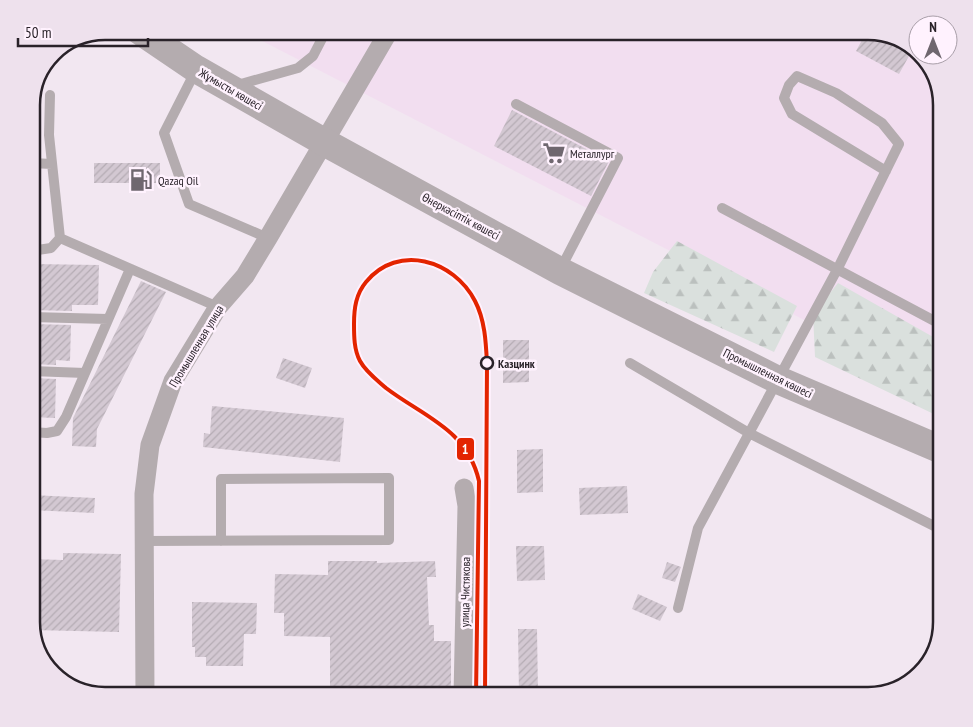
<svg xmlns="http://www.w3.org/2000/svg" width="973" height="727" font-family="'PT Sans Narrow',sans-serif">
	<defs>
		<pattern id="forest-firs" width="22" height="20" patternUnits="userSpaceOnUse" patternTransform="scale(1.25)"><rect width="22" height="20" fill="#dae0dd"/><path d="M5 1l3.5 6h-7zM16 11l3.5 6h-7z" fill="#bbc0be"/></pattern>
		<pattern id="building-hatch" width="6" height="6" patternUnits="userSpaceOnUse" patternTransform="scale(1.25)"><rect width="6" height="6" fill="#d3c8d2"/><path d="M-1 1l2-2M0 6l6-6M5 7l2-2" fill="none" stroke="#b5acb4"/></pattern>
	</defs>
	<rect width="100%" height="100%" fill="#f2e7f1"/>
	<path fill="#f2def0" d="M243,31h626l44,16 21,25 8,32v287z"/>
	<path fill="url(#forest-firs)" d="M677,241l120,65 -23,46 -130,-59 9,-21z
		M838,283l104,59v76l-127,-61 -2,-43z"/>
	<path fill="url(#building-hatch)" d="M867,31l47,16 -15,27 -43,-23z
		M512,110l97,51 -18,35 -97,-50z
		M94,163h66v20h-66z
		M31,264l68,1 -1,40h-26v6l-41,-1z
		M141,281l25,11 -69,137 -1,18 -24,-1 1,-28z
		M31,324l40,1 -1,36 -14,-1v5l-25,-1z
		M503,340h26v42l-26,1z
		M283,358l29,10 -7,20 -29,-10z
		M31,378l25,1 -1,39 -24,-1z
		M212,406l132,12 -4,44 -137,-15 1,-14 6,1z
		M543,449v43l-26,1v-43z
		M627,486l1,27 -48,2 -1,-27z
		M31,495l64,3 -1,15 -63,-3z
		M516,546h28l1,34 -28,1z
		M63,553l58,1 -2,78 -87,-2 -1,-71 32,1z
		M328,561h49v2l58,-2 1,16h-9l2,48h5v16h17v55h-121v-59l-46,-1v-23h-10l1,-39 53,1z
		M667,562l14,5 -6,15 -13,-4z
		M638,594l29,13 -7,14 -28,-12z
		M192,602l65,1 -1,31h-12l-1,32h-37v-9h-11v-10h-3z
		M518,629h19l1,67h-19z"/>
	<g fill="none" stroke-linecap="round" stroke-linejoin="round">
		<path stroke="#b4acaf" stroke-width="10" d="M196,70l-32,63 25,71 79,34
			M234,86l64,-18 15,-12 13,-25
			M50,95l-1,40 11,103 158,69
			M516,104l102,54 -58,112
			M31,163l21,1
			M722,208l220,117
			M31,251l20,-3 9,-10
			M31,317l77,2
			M630,363l119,70 193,97
			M31,371l54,2
			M31,432l16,1 10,-2 9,-14 64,-148
			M145,541l244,-1v-62l-168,1v62
			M678,608l20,-80 140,-260 61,-124 -17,-21 -46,-30 -39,-17 -8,9 -5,13 8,16 94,57"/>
		<path stroke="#b4acaf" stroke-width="19" d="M145,696l-1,-202 6,-49 23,-64 45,-74 27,-31 23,-38 121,-207
			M463,696l4,-190 -3,-18"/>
		<path stroke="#b4acaf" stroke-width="28" d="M140,31l56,38 128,73 236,129 218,109 164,70"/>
		<defs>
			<path id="tram-1" d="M476,696l3,-215c-12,-52 -55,-64 -93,-93 -9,-8 -20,-16 -26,-27 -6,-11 -6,-25 -6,-37 0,-16 2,-30 12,-42 32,-39 88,-22 109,19 10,19 11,42 12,63l-2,332"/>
		</defs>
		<use href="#tram-1" stroke="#fff2fe" stroke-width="8"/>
		<use href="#tram-1" stroke="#e32400" stroke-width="4"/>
	</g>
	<defs>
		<symbol id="supermarket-bare" viewBox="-9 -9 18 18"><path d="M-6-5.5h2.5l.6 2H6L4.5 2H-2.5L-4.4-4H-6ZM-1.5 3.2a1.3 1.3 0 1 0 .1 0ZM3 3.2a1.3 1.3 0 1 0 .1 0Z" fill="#6f676f" stroke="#fff2fe" stroke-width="2.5" paint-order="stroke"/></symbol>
		<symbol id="fuel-bare" viewBox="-9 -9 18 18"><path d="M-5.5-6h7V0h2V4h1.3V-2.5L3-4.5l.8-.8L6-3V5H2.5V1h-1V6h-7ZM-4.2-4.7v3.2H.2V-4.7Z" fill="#6f676f" stroke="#fff2fe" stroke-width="2.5" paint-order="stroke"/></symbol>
	</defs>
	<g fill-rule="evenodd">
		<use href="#supermarket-bare" x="538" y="137" width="32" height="32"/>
		<use href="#fuel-bare" x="125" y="164" width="32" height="32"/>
	</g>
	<circle fill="#fff2fe" stroke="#292229" stroke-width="2.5" cx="487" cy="363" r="6"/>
	<g text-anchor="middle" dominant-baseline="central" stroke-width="5" stroke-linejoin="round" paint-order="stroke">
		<g font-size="12" fill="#292229" stroke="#fff2fe">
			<text transform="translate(231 89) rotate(30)">Жұмысты көшесі</text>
			<text transform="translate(461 216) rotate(28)">Өнеркәсіптік көшесі</text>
			<text transform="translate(196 346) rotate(-59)">Промышленная улица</text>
			<text transform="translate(768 373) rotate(26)">Промышленная көшесі</text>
			<text transform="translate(465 592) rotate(-89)">улица Чистякова</text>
		</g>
		<g font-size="12" fill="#292229" stroke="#fff2fe" text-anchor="start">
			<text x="570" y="153">Металлург</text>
			<text x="158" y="180">Qazaq Oil</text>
		</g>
		<g font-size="12" font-weight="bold" fill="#292229" stroke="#fff2fe" text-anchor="start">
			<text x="498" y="363">Казцинк</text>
		</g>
	</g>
	<path d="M0 0H973V727H0ZM105 40H868A65 65 0 0 1 933 105V622A65 65 0 0 1 868 687H105A65 65 0 0 1 40 622V105A65 65 0 0 1 105 40Z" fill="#eee1ed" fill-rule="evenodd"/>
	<path fill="none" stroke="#292229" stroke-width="2.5" d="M105 40H868A65 65 0 0 1 933 105V622A65 65 0 0 1 868 687H105A65 65 0 0 1 40 622V105A65 65 0 0 1 105 40Z"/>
	<rect stroke="#fff2fe" stroke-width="2" x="456" y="437" width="19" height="24" rx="5" fill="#e32400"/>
	<g font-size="14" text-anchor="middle" font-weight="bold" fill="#fff">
		<text x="465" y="454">1</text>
	</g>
	<g transform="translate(933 40)"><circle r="24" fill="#fff2fe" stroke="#a99fa9"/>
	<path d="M0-4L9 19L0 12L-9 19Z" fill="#6f676f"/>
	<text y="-8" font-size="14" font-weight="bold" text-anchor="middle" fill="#292229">N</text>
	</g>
	<path d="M18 38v8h130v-8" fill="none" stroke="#292229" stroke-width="2.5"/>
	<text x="25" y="38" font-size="15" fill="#292229" stroke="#fff2fe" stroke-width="4" paint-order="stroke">50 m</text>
</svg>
